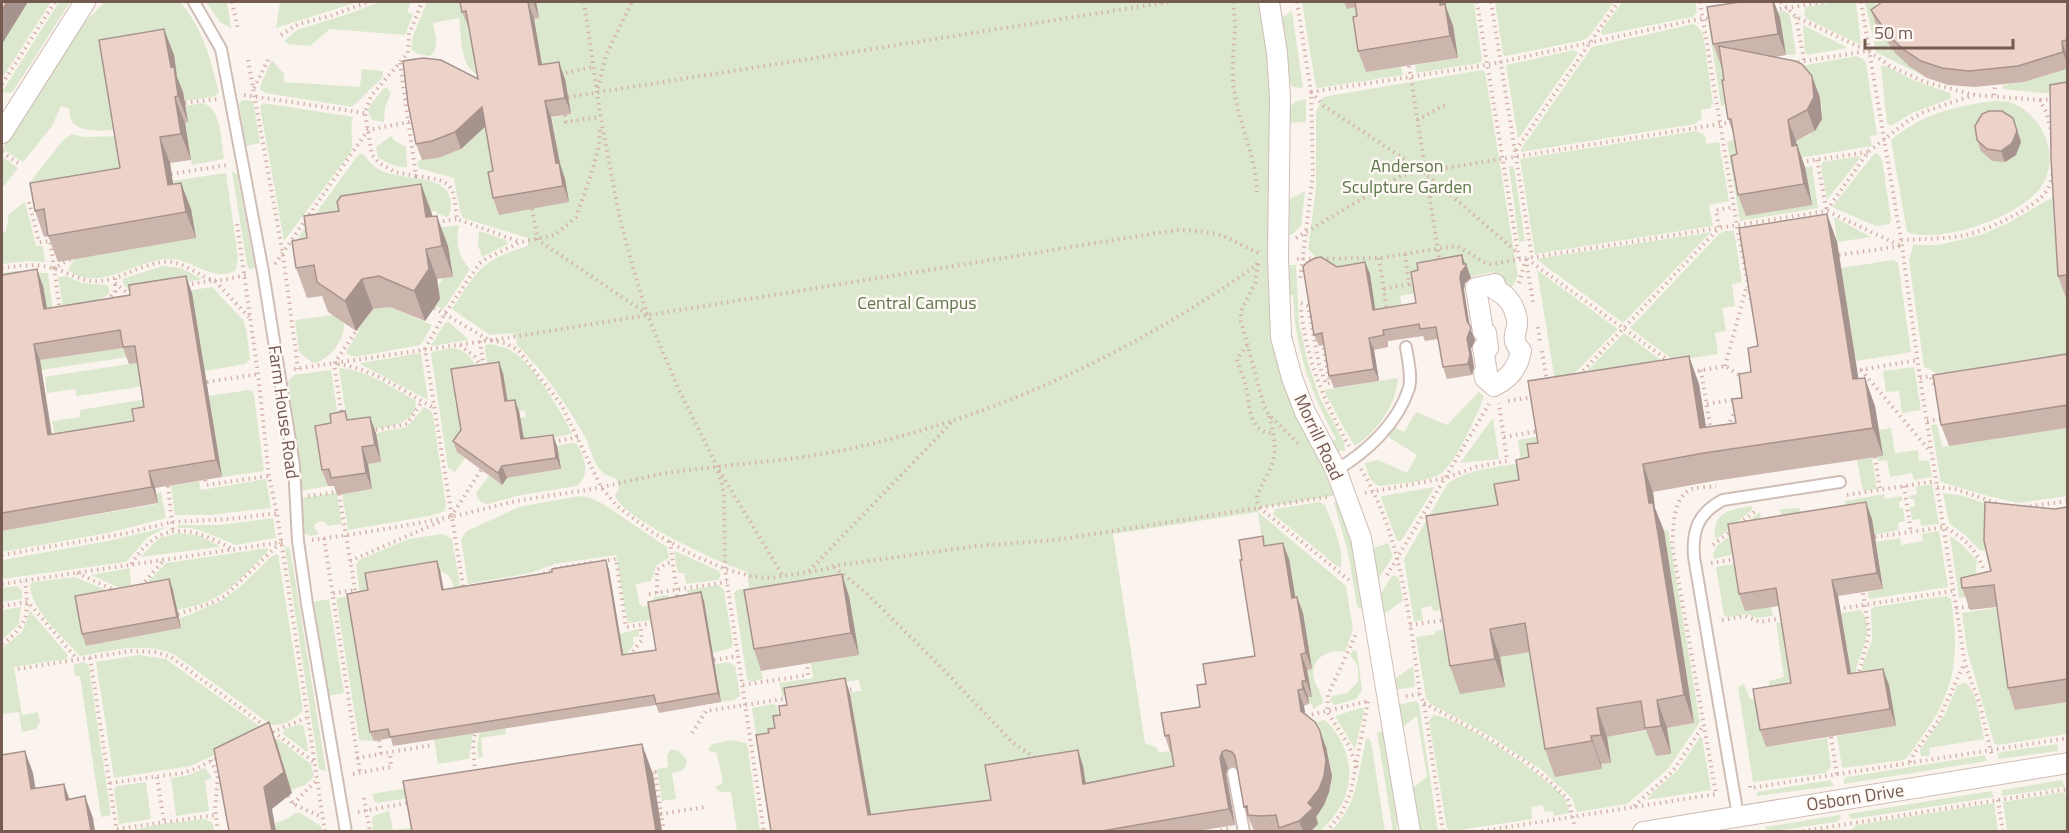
<svg xmlns="http://www.w3.org/2000/svg" width="2069" height="833" font-family="'Titillium Web',sans-serif">
	<rect width="100%" height="100%" fill="#fbf4ee"/>
	<path fill="#dbe8cd" d="M28,2h23l-49,76v-34z
		M59,2h11l-56,88 -4,3 -8,-1z
		M105,2h75c23,26 31,58 39,91l-7,4 -28,4 -65,28c-17,3 -54,5 -49,-20l-9,-3 -9,20 -29,36 -21,-13 79,-123z
		M206,2h21l4,26 -11,-6z
		M280,2h78l-82,26z
		M379,2h32l-4,10 6,2 -8,21 -75,-6 -20,17 -22,-2 -4,-3 13,-11 51,-16z
		M427,2h49l-8,26h4l9,47c-22,-4 -19,-39 -22,-57l-26,5c2,12 7,24 -3,33l-13,-2 -6,-5 2,-13z
		M536,2h733l12,335 55,158 -76,13 -2,4 88,74 7,44 -8,22c-17,-4 -36,7 -31,27 2,8 8,14 9,24l-10,6 -1,-5h-3l-1,-7 4,-1 -5,-26 4,-2 -8,-55 -39,-60 -6,-41 -145,22 32,209 11,4 3,5 16,-1 5,31 -183,33 -125,16 -2,-21 -20,-118 11,-1 -2,-11 -14,2 1,6 -63,9 -4,-14 34,-5 -2,-15 48,-8 -98,16 2,8 -12,3 -4,-3 -13,-86 3,-3 12,-2 -2,-16c-25,-8 -127,-54 -132,-77l4,-6 -2,-10c-6,-2 -12,-4 -16,-8 -9,-10 -10,-23 -16,-34 -19,-34 -39,-63 -67,-91l-2,-3 1,-5 -4,-5 -23,2 -38,-26c26,-39 29,-49 76,-63v-8l-65,-20 -3,-6 -6,-34 -33,-9 -3,-3v-5l22,-4v-2l36,-37 86,61 -10,-61 19,-4 -26,-32 -11,-63 4,-2z
		M1316,2h30l14,5 41,60 2,8 -84,13 -3,-1 -14,-84z
		M1444,2h30l8,59 -2,2 -64,10 -1,-8 43,-7 -10,-32z
		M1495,2h119l-23,32 -7,6 -79,16 -2,-2z
		M1622,2h74l1,10 -4,5 -6,1 -85,17 -1,-4z
		M1836,2h20l5,41 -2,1 -52,-25 -3,-5 2,-7z
		M1865,2h9l12,18 -9,7c14,22 28,37 50,51l-51,-26z
		M1292,11l11,77 -10,-1 -6,-6 -7,-58 3,-6z
		M1784,11l6,4 6,39 -10,1 -6,-37 -59,48 6,-1 3,39 -9,2 -12,-79 1,-5z
		M1693,24l4,2 6,8 10,70 -2,1v3l-10,2 1,8 -7,6 -174,28v-3l71,-102z
		M1803,25l43,22 1,1 -40,7 -2,-4z
		M1574,50l4,3 -60,86 -12,-74z
		M1856,56l7,3 3,4 11,72 -7,1 2,10 -73,12 -3,-19c22,-2 30,-21 24,-41l-36,-29z
		M272,60l12,14v8l76,5 2,-18 21,2v6l-31,30 -87,-14 -4,-3 -1,-4z
		M1881,66h5l27,14 37,13 1,3 -1,3 -38,14 -21,13 -4,-3z
		M2067,69v24h-26l-38,-4v-4l21,-3z
		M1482,70l3,2 33,204 -11,20 -11,-6 -3,-18c-32,5 -61,19 -93,24l2,11 -25,14 -69,-72 8,-62v-75l7,-15z
		M384,88h3l4,5 -6,14 -1,15 -12,-2 -4,-9 3,-7z
		M1306,99v23l-19,1c1,-15 3,-22 19,-24z
		M243,100l10,1 7,42 -14,3 -7,-43z
		M1994,101c6,0 13,0 18,2 32,13 49,54 29,84 -20,29 -101,58 -134,45l-16,-92c31,-26 64,-34 103,-39z
		M203,103c19,6 18,39 21,56l-32,6 -7,-42 3,-1 -3,-16z
		M263,103l90,14c-4,14 1,25 -2,35l-67,89 -24,-134z
		M1696,131l9,4 1,9 13,-2 10,59 -20,4 4,21 -178,28 -15,-95z
		M72,134l12,3 36,-1 6,34 -95,17 -2,-2 1,-3 34,-43z
		M391,136l4,5 11,6 1,20c-9,1 -21,-4 -29,-10l-2,-10z
		M1736,139l75,66 -6,-38 7,-1 6,42 -78,13 -13,-79z
		M1877,153l5,6 9,61 -1,4 -14,2 -44,-19 42,-53z
		M359,154h4c5,6 11,13 17,16 26,13 79,0 70,44l-3,3 -9,-3 -2,-3 -10,1 -132,35 6,-12z
		M2,156l16,12 -13,17h-3z
		M1859,156l1,2 -33,42 -6,-35 2,-3z
		M1509,166h3l2,2 11,73 -6,1z
		M232,172l5,2 18,94 -5,1 -3,-4z
		M226,173l12,84 -2,13c-19,12 -38,-5 -57,-10 -37,-8 -76,36 -111,10l7,-12 102,-47 -5,-30z
		M1305,191l-4,35 -8,8 -8,2v-34z
		M2063,195l5,81 -1,101 -129,-1 -5,-5 -9,-4 -15,-106 4,-16h26l44,-11 27,-12 43,-25z
		M25,202l11,44h7l2,16 -19,-1 -24,3v-32h4l3,-18z
		M1834,217l37,20 -34,5z
		M459,225c-4,16 -1,32 11,44l-27,41 -8,-5 5,-6 -2,-13 5,-8 10,-2 -5,-29 -20,-18z
		M479,231l27,9 2,4 -26,13 -4,-12z
		M1725,231h9l8,51 -10,2 3,22 -13,2 4,23 -11,2 3,21 -43,7 -45,-33 89,-94z
		M1711,232l-88,91 -87,-64z
		M1893,260l5,3 13,89 -55,9 -15,-93z
		M1285,265h11l3,58 9,40 12,35 24,44 1,9h-11l-5,-8 7,-4c-26,-48 -41,-89 -43,-144h-9z
		M163,266l18,2 21,11 -69,15 -10,-10v-5l5,-2z
		M1537,270l81,59 -48,49 -15,3z
		M16,271l32,2 7,52 -53,-32v-20z
		M66,276l16,7 24,2 3,2v7l-13,8 -33,6 -5,-31z
		M212,287l31,33 3,8 4,31 -5,5 -40,7 -13,-78 -14,-1z
		M390,307l42,18 -10,18 -2,2 -65,12 -8,-3v-4l12,-19h-3l17,-22z
		M333,315l11,8c1,16 -14,38 -31,40l-14,-11 -4,-32z
		M449,322l20,18 -37,6 -1,-1 14,-22z
		M1624,333l41,30 -83,13z
		M491,344c6,2 13,3 19,6 21,11 52,62 62,84l-48,9 -4,-25 6,-1 -1,-7 -16,3 -20,-38 -4,-26 1,-4z
		M126,347l2,10 -87,13 -1,-10z
		M452,348c12,0 20,11 26,21l-13,89 -10,14 -7,-4 -17,-114 1,-2z
		M421,353l7,47 -68,-36 1,-1z
		M141,362l4,24 -68,10 -2,-7 -28,4 -2,-16z
		M1914,367l7,43 -19,3 -3,-22 -13,1 -3,-21z
		M339,368c28,2 52,19 76,32 7,28 -45,29 -63,32l-4,-4z
		M331,370l9,60 -12,56 -27,5v-21l-13,-89 6,-6z
		M1398,378c-2,28 -20,52 -43,68l-14,-23 -17,-33z
		M248,390l4,1 2,4 10,76 -42,6 -13,-81z
		M1479,392l5,4c-5,15 -30,71 -44,78 -16,9 -41,9 -60,12 -9,-1 -13,-14 -15,-23l13,-3 29,13 10,-18 -27,-17 -1,-4 5,-7 10,5 12,-20 31,13z
		M147,399l4,25 -96,14 -3,-17 28,-4v-7z
		M424,407l7,4 2,5 13,89 -1,6 -16,5 -81,14 -6,-36 30,-5 -4,-25 13,-2 -5,-29 31,-6z
		M1493,418l6,41 -39,4z
		M1937,424l5,23 125,-19v68l-49,7 -30,-7 -47,-14 -10,-57z
		M1891,428l4,25 23,-3 1,11 10,-1 3,17 -18,3 -2,-7 -22,4 -3,-17 -9,1v-4l4,-1 -3,-26z
		M1542,436l6,35 -101,138 -14,2 -1,-5 -11,2 2,12 -9,2 -10,-63 44,-76c22,-14 48,-16 73,-20l-3,-23z
		M571,443l6,1c8,15 14,30 0,42l-56,9 -33,9c-7,-1 -11,-4 -12,-11l13,-17 13,9 5,-7 53,-9 -3,-23z
		M1872,458l5,31 -14,2 -6,-31z
		M266,479l5,29 -62,7h-34l-4,-30 28,-4 2,9z
		M1932,484l7,40 -18,2 -1,-7 -8,1 -2,-13 5,-1 -1,-7h-4l-1,-3 8,-2 -1,-7z
		M1435,487l-34,54h-4l-16,-43 1,-2z
		M161,492l5,26 -58,15 -106,19v-21l155,-27 -1,-10z
		M337,493l5,31 -14,2 -3,-4 -5,-1 -6,4 1,4 4,5 -8,2 -8,-3 -2,-35z
		M1943,493l21,3 25,9 2,44 -10,2 -15,-15 -17,-13z
		M1884,494l1,5 17,-3v5l-3,1v6h4l2,13 -7,2 1,7 -25,5 -3,-16 -157,40 -1,-5 4,-8 43,-34 1,7 20,-3 -1,-7 20,-1 2,15 45,-7 -2,-15z
		M579,496l12,2 12,6 64,43 2,11 -12,7 -6,16 -15,3 3,19 4,4 9,-3 2,-7 14,-2 1,4 -16,21 -24,3 -2,-3 -11,-65 -61,9 -25,9 -62,11 -7,-45 6,-8 52,-24z
		M1337,499l14,40 12,69 -2,1 -4,-3 -9,-54 -14,-49z
		M1319,502l6,3c7,18 19,42 16,62l-4,-1 -64,-52 2,-5z
		M1752,506v4l-34,28h-3c-2,-27 14,-28 37,-32z
		M273,518l3,20 -40,7 -34,-14 -11,-3h-13v-3h41z
		M166,527l-19,11 -21,24 -124,17v-19l106,-19z
		M1668,530l32,192 -32,47 -41,35 -49,8 -2,-2 -4,-12 -29,-27 -53,-35 -59,-32 -5,-6 -10,-61 19,-3v-3l15,-3 50,29 35,-6 67,119 -1,-6 10,-1 -4,-26 44,-7 20,23 -4,-25 27,-5 -30,-192z
		M1939,531l9,56 -79,12 -1,-7 15,-3 -7,-47 24,-4 1,7 22,-4 -1,-7z
		M179,533l21,3 18,9 1,2 -79,10 20,-19z
		M443,534l9,5 8,47 -2,4 -5,2c1,-11 -2,-17 -13,-21l-69,29 -10,1 -5,-36 3,-5 50,-21z
		M1950,536l10,7 17,17 -3,35 -15,3z
		M1388,543l5,13 -16,25 -6,-34 2,-1 1,2z
		M285,547l5,1 36,223 -7,-2z
		M268,548v3c-16,15 -31,35 -50,45 -12,8 -27,11 -41,14l-3,-20 -41,7 33,-34z
		M675,551l44,20 2,4 -3,5 -32,4 -2,-11h-6l-4,-20z
		M278,554l25,156c-6,9 -24,18 -33,14l-95,-69c-31,-14 -63,-4 -95,1 -15,-17 -51,-48 -50,-72l3,-2 42,-5 38,16 -26,53 93,-18 -1,-9 42,-18 19,-14 32,-31z
		M1738,563l7,47 26,-3 2,9 -16,2 -10,-4 -17,3 -6,-1 -8,-49z
		M130,568l1,17 -11,3 -29,-13z
		M1394,575l5,3 4,22 -21,16 -3,-19 12,-20z
		M719,585l5,5 9,54 -2,4 -18,5 -9,-52 -16,-5 -1,-6z
		M17,586l5,5v8l-20,3v-14z
		M349,596l25,145 -15,-1 -23,-142z
		M1946,596l5,3c8,53 6,87 -25,132 -7,9 -14,21 -22,29l-62,8 -5,-32 59,-10 -35,-49 1,-11 10,-26 -1,-31 3,-2z
		M329,599l15,94 -16,3 -14,-94z
		M21,607l-2,17 -17,16v-30z
		M2002,607l13,103 52,-8v32l-69,11 -4,-2 -27,-93 -5,-37z
		M1860,610c15,15 2,40 -3,56 -2,8 -2,17 -3,25l-13,-78z
		M30,611l38,44 -2,4 -52,8 8,48 16,-3 2,10 -4,7 -14,3 -3,-20 -17,2v-66l20,-16z
		M1785,622l12,78 -30,47 60,-9 4,29 -5,6 -73,9 -15,-95 6,-3 6,15 19,-3v-15l15,-4 -8,-54z
		M638,629l1,7 -6,1 1,7 -10,13 -4,-23z
		M1353,650l4,1 5,39 -6,9 -21,6 -5,-4 2,-5 15,-3 11,-11v-16l-8,-11z
		M139,655l27,4 96,69v5l-71,33 -77,12 -18,-116z
		M84,662l3,2 2,4 22,147 -10,2 -21,-141h-5l-2,-11z
		M728,662l7,4 5,30 -5,4 -14,2 -6,-38z
		M1413,666l2,21 -21,3 -1,-10z
		M1964,682c13,6 17,43 20,57l-55,9 1,8h-9l-1,-6 25,-36 12,-28z
		M1416,701l3,3 19,127h-20l-8,-40 17,-15 -10,-60 -17,13 -4,-24z
		M773,704l4,2 4,25 -8,95 -4,-2 -17,-116z
		M1360,708h3l1,3 -9,38 -20,-33z
		M484,711l21,17 1,6 -25,4 2,18 -4,2 -2,-12z
		M1433,715c29,3 109,59 130,81 4,5 5,11 7,17l-16,3 -1,-5 -9,1 -1,-7 -12,2 1,12 -80,12 -5,-2 -18,-108z
		M475,718l-6,41 -31,5 -4,-25z
		M1325,720c35,34 31,81 -5,111l-9,1 7,-8 -4,-5c27,-37 19,-60 -2,-96z
		M300,724l4,3 4,23 -1,2 -24,-18 2,-5z
		M1383,731l14,87v13h-4l-16,-99z
		M1700,737l2,1 9,52 -64,10 4,-6 27,-24z
		M266,738l12,1 33,25 3,13 -9,8 -14,5 -13,-43z
		M1368,738l3,3 14,90h-54c26,-26 26,-52 34,-87l1,-5z
		M731,740l16,3 13,88h-23l-6,-39h-11l-5,-5 8,-4 -6,-30 -8,-2 -1,-2 5,-5z
		M2057,744l1,7 -60,8v-5l3,-2z
		M670,750c8,-1 12,4 17,10 -1,11 -6,11 -15,13l4,26 -14,2 -5,-32 11,-2 -1,-12z
		M1985,755l2,6 -143,23v-5l3,-2z
		M205,768l7,9 -7,4 4,30 -33,5 -5,-38 18,-3z
		M471,777l-1,11 -93,15 -3,-2 -2,-7z
		M1830,780l4,6 -77,10v-4z
		M2062,780l3,7 -63,9v-6z
		M146,782l5,37 -32,5 -5,-35 4,-3z
		M1991,791l3,6 -141,22 -4,-2 -1,-3z
		M2065,792l2,14v25h-60l-4,-29z
		M1994,803l4,28h-148l6,-6z
		M389,811l4,19 24,-3 1,4h-45l-1,-10 1,-5z
		M296,813h4l21,13 1,5h-46l-1,-8 10,-3z
		M1840,815l1,3 -5,4 -59,9h-10l-2,-4z
		M205,819l8,4 1,8h-86l33,-7z"/>
	<g fill="none" stroke-linecap="round" stroke-linejoin="round">
		<defs>
			<path id="lane" d="M194,2l27,47 42,223 31,194 4,75 9,63 39,228
				M1336,470c30,-17 62,-47 73,-82 3,-12 -1,-28 -3,-41
				M1233,773l11,59
				M1738,816l-44,-259c-2,-27 4,-44 29,-57l117,-18"/>
			<path id="street" d="M1269,2l8,51 3,44 -2,160 3,80 11,41 13,34 31,58 25,68 49,294
				M2,133l83,-131
				M1495,284l1,6c12,6 19,17 21,30 2,12 -9,16 4,31 -3,17 -12,28 -27,35l-9,-8 -1,-5h3l-4,-25h5l-2,-15 -3,-2 -7,-43z
				M1643,832l425,-69"/>
		</defs>
		<use href="#lane" stroke="#cfbeb6" stroke-width="14"/>
		<use href="#street" stroke="#cfbeb6" stroke-width="22"/>
		<path stroke="#d3b5ab" stroke-width="4" stroke-dasharray="1.5 4.5" stroke-linecap="butt" d="M232,2l6,27
			M584,2l17,118 19,99 12,45 15,50 31,74 39,78 7,28 1,75 39,263
			M1233,2c1,9 2,18 2,27 -1,20 -4,40 -1,60 5,35 22,68 23,103
			M1297,2l14,90 2,81 -13,108
			M1477,2l42,257
			M1491,2l41,255
			M1700,2l37,224 14,74
			M1781,2l15,15 72,34 22,15 35,16 50,13 65,5 7,14 5,21
			M1861,2l41,244 18,132 45,286 15,41 12,51
			M1774,10l50,-8
			M1796,17l8,43
			M281,35l17,-11 32,-8 38,-14
			M248,60l35,195 15,114
			M400,63l16,113c37,5 37,7 41,43l63,23
			M1792,63l75,-12
			M1409,66l31,197
			M560,74l33,-7
			M2,84l53,-82
			M254,88l15,-30
			M598,88l8,-33 26,-53
			M1311,92l176,-27 216,-47 11,2
			M1311,92l13,14 100,66 93,80
			M244,95l121,18
			M1994,95l1,-9
			M568,97l601,-95
			M2040,100l15,-1
			M185,103l32,-4
			M565,115l1,7 34,-5
			M1417,120l30,-16
			M1516,150l102,-148
			M2,152l19,13
			M1817,160l10,52
			M1801,162l67,-10
			M171,174l57,-9
			M416,176l-21,-4 -16,-9 -7,-8 -7,-42 6,-17 37,-43 1,-19 13,-32
			M29,202l10,40 11,-1 4,27
			M532,209l6,31 109,74
			M1827,210l41,-58 41,-32 17,-9 48,-16
			M437,222l20,-3
			M237,224l21,150 11,102 8,37 48,319
			M1296,238l106,-63 330,-53
			M1901,240c22,-1 44,-1 65,-5 21,-5 71,-27 81,-45 3,-5 5,-12 6,-18
			M1839,255l62,-9
			M1379,258l8,53
			M1297,259l82,-1 76,-12c14,4 22,15 35,18l337,-53 74,35
			M1526,259l7,43
			M1527,259l142,102
			M275,264l93,-134 46,-9
			M1258,264l-3,19 -14,28v10l23,85 5,9 29,28
			M2,268c16,-2 34,-5 50,0 17,4 30,15 48,13 24,-2 46,-21 71,-19 17,2 30,16 43,18 9,2 23,-4 32,-5
			M115,283l11,9 4,7
			M1519,283l6,-21
			M186,285l28,-5 35,37
			M1384,289l25,-5 -4,-30
			M107,301l8,-9v-14
			M1301,303l7,3 11,58 7,20 4,-1 -7,-37
			M434,308l55,32 16,3 13,7 43,54 40,83 16,19 33,25 45,25 30,13 25,7 20,2 57,-9 6,-3 143,-20 80,-6 271,-43
			M1301,310c6,51 23,91 48,136
			M60,311l-6,-43 17,-9
			M1538,327l2,16
			M480,341l4,28
			M460,345l15,12 6,10
			M1247,345l-10,14c2,9 7,18 9,27 4,18 2,47 27,47
			M1542,351l5,31
			M338,364c36,5 65,27 96,44
			M1725,366l22,-81
			M294,369l218,-32 665,-107 21,1 23,4 38,18
			M1701,370l10,62
			M1860,370l57,-10
			M1861,370l69,81
			M1692,372l33,-6 16,10
			M1579,375l140,-147 -3,-18 18,-3
			M1920,378l10,-2 5,10
			M207,382l52,-8
			M1508,401l25,-4
			M1707,404l32,-5 7,-4
			M1269,416c4,16 9,33 3,48 -4,11 -11,21 -15,32v5l3,7 89,72
			M342,417l-8,-53 22,-33
			M1927,421l17,-2
			M1728,427l7,-18
			M370,431l37,-7 15,-23
			M1504,437l34,-6
			M553,442l26,-5
			M1875,457l5,33
			M1361,469c41,68 48,148 59,225l4,9 19,129
			M719,470l64,106
			M205,480l1,5 63,-9
			M168,486l5,45
			M1904,486l7,46
			M1937,487l18,2 44,15
			M1365,493l80,-15 31,-11 31,-6 -8,-58
			M339,494l17,101
			M1847,495l89,-14
			M308,496l29,-4
			M2024,507l44,-6
			M451,517l30,-47
			M1739,524l18,-14
			M1875,537l69,-10c23,12 34,25 42,49
			M324,538l36,235
			M312,540c46,-6 93,-14 138,-23 25,-5 49,-13 73,-17 25,-5 50,-7 74,-12 20,-4 39,-9 59,-13 62,-11 126,-12 188,-25 148,-31 290,-98 413,-185v-5
			M670,541l8,60
			M1713,545l18,-14
			M2,555l121,-21 49,-12 58,-3 49,-6
			M350,561l94,-41
			M602,561l14,-2 10,68 28,-4
			M1711,563l26,-4
			M131,564c30,-45 59,-38 101,-15
			M834,567l31,25 73,72 74,78 25,17
			M809,571l144,-150
			M77,573l37,17
			M1387,575l102,-171
			M538,576l20,-8 37,-6
			M2,584l281,-42
			M141,586l23,-26
			M464,592l-39,-243 19,-34 35,-51 8,-6 34,-16 34,-7 21,-18 15,-42 8,-29 1,-19
			M333,593l22,-3
			M657,593v-23l7,-5 9,-4
			M649,594l78,-12
			M2,606l26,-4 49,57
			M1956,608l17,-2
			M1838,609l115,-18
			M178,614l31,-10 16,-8 55,-53
			M1722,620l23,-4 15,6 23,-4
			M1410,625l35,-5
			M2,644c27,-20 27,-31 23,-63
			M629,656l13,-16 -2,-15
			M90,658l27,174
			M714,660l24,-4
			M18,669l113,-18 25,1 15,5 143,105
			M1858,677l11,-44 -6,-40
			M743,685l65,-10 -1,-12
			M844,690l9,-1
			M1406,696l14,-2
			M1424,703l54,29 48,30 23,19 19,18 7,28
			M1306,716l63,-15
			M272,732l34,-14
			M692,733l14,-22 83,-13
			M1831,737l6,38
			M379,740l2,14
			M357,758l75,-13
			M211,760l7,16 -3,32 3,24
			M1910,762l5,-10 23,-31 26,-57
			M1357,767l-8,-21 -22,-35 1,-16 29,-63
			M475,772l-2,-28 3,-15
			M649,773l6,-1 6,42 44,-7
			M353,774l38,-7 -1,-15
			M157,777l7,45
			M110,783l72,-10 13,-4 24,-12
			M1750,786v2l318,-50
			M288,796l5,8 29,13
			M364,798l6,34
			M1998,800l5,32
			M293,804l24,-24
			M1634,806l39,-35 30,-45
			M358,812l54,-10
			M660,815l1,-1 3,18
			M117,829l98,-14
			M1215,832l16,-4
			M1326,832l15,-18 10,-22 17,-91
			M1476,832l240,-38 -44,-250c2,-17 0,-47 20,-55 7,-2 17,-2 24,-3
			M1797,832l271,-43"/>
		<use href="#lane" stroke="#fff" stroke-width="10"/>
		<use href="#street" stroke="#fff" stroke-width="20"/>
	</g>
	<path fill="#ccb5ad" fill-rule="evenodd" d="M460,2h76l3,16 -5,1 8,46 23,14 6,35 -20,3 9,47 5,15 4,23 -70,13 -6,-17v-27l-8,-45 -24,23 -23,9 -16,2 -6,-16 62,-65 -9,-50 -7,-17z
		M1344,2h100l9,24 5,32 -92,14 -8,-21 -1,-35 -1,-9 -9,2z
		M1740,2h34l6,16 6,37 -11,2 37,19 8,22 2,21 -7,12 -19,10 1,4 8,22 7,38 -66,11 -8,-21 -1,-41 -4,-21 -5,-14 -6,-53h-1l-8,-22z
		M2067,2v67l-43,13 -49,5 -27,-2 -21,-7 -18,-12 -14,-13 -18,-26 -6,-17z
		M174,55l3,22 6,15 5,30 -3,1 6,37 -21,3 3,21 18,25 5,29 -138,24 -10,-26 -4,1 -9,-26 85,-43z
		M2067,82v219l-9,-25z
		M2013,118l8,24 -5,13 -11,7 -13,-1 -11,-10 -4,-11z
		M421,184l12,33 15,29 5,31 -16,2 3,20 -15,22 -35,-14 -17,2 -17,22 -28,-19 -6,-16 -15,2 -11,-30 11,-30z
		M1827,214l10,28 21,137 17,27 8,50 -169,25 -61,11 2,16 9,23 30,192 -27,5 4,26 -15,2 -10,-26 -39,7 4,26 -10,1 1,5 -47,8 -10,-28 -15,-97 -30,5 5,30 -45,7 -10,-28 48,-161 21,-25 10,-23 9,-14 161,-59 7,43 30,-4 6,-25 9,-26 7,-26z
		M1462,255l3,9h1l5,14 -6,5 -1,7 6,38 5,12 -4,9 3,18 -2,8 -25,4 -4,-12 -5,-28 -13,2 -2,-5 -35,5v6l-14,3 5,31 -45,7 -5,-12 -5,-31 -5,1 -5,-11 23,-68 28,-5 5,12 5,35 41,-6 2,-33z
		M2,275l41,11 4,22 83,-13 56,-19 6,17 30,184 -67,11 3,15 -156,28zM123,348l6,16 9,-1 6,44 -10,14 -82,13 -12,-74z
		M2067,354v74l-118,18 -8,-21z
		M503,373l5,28 11,10 5,28 29,-4 4,11 4,23 -54,9 -5,7 -45,-33 -4,-11z
		M348,420l28,13 5,29 -13,2 4,25 -35,6 -3,-9h-6l-6,-16z
		M2067,507v195l-52,8 -7,-22 -11,-81 -27,3 -8,-22 29,-17 64,-62z
		M1872,519l11,70 -45,7 13,78 38,11 7,41 -130,21 -6,-17 31,-47 -12,-77 -34,5 -6,-17z
		M1266,546l23,13 6,38h2l6,16 9,56 -5,1 5,27h-4l1,7 -5,2 1,8 21,33 6,29 -3,16 -5,13 -8,12 2,7 -7,7h-57l-10,-24 -7,-40 -5,-1 -4,2 -2,6 9,51 -37,6h-427l-2,-98 6,-5 5,-13 7,-10 58,-27 5,16 21,121 120,-15 87,-50 5,16 3,17 88,-17 -2,-14h-2l-5,-16 35,-29 6,-23 49,-28 -13,-96z
		M440,570l4,20 165,-20 14,85 33,-5 48,-49 17,101 -62,11 -3,-8 -263,41 -2,-8 -17,3 -4,-9 -2,-142z
		M173,590l8,38 -95,18 -4,-12z
		M849,596l10,59 -98,16 -7,-22z"/>
	<path fill="#a6938d" d="M7,2h21l-26,42v-34z
		M528,2l6,17 11,63 -6,-17z
		M533,2h3l3,16z
		M1773,2h1l6,16 6,37 -8,-21z
		M1445,4l8,22 5,32 -8,-22z
		M164,29l10,26 3,22 6,15 5,30 -10,-26 -7,-29z
		M2062,41l5,16v6l-4,-11z
		M559,62l6,17 6,35 -6,-16z
		M1812,76l8,22 2,21 -7,12 -8,-21z
		M175,97l10,26 6,37 -10,-26z
		M545,101l6,16 9,47 5,15 4,23 -13,-39z
		M482,107l6,17 -27,25 -6,-17z
		M2013,118l8,24 -5,13 -11,7 -4,-11z
		M1788,120l8,21 4,27 -8,-22z
		M160,137l10,26 7,48 -9,-26z
		M1797,145l8,22 7,38 -8,-21z
		M181,183l10,26 5,29 -10,-26z
		M421,184l11,30 5,34 -11,-31z
		M1827,214l10,28 26,165 -10,-28z
		M437,216l11,30 5,31 -11,-31z
		M426,249l11,30 3,20 -15,22 -11,-30z
		M1462,255l4,12v-3l5,14 -6,5 -1,7 6,38 5,12 -4,9 3,18 -2,8 -4,-11 -1,-43 -7,-43 3,-14z
		M1365,262l5,12 7,47 -4,-11z
		M37,269l6,17 7,40 -6,-17z
		M186,276l6,17 30,184 -6,-17z
		M362,279l11,30 -17,22 -11,-30z
		M1369,338l5,12 5,31 -5,-12z
		M34,344l6,16 14,92 -6,-17z
		M1689,356l10,28 11,68 -10,-24z
		M499,362l4,11 6,40 -4,-12z
		M1865,378l10,28 8,50 -10,-28z
		M515,400l4,11 7,40 -5,-12z
		M370,417l6,16 5,29 -6,-17z
		M553,435l4,11 4,23 -5,-11z
		M362,447l6,17 4,25 -6,-16z
		M1643,464l10,28 2,16 9,23 30,192 -10,-28 -35,-192z
		M502,466l5,12 -5,7 -4,-12z
		M149,471l6,17 3,15 -6,-16z
		M1866,502l6,17 11,70 -6,-16z
		M1283,543l6,16 9,54 -6,-15z
		M606,560l3,10 16,94 -3,-9z
		M437,561l3,9 5,30 -3,-10z
		M842,574l7,22 10,59 -8,-22z
		M169,579l4,11 8,38 -4,-11z
		M1832,580l6,16 16,95 -6,-17z
		M701,592l3,9 17,101 -3,-9z
		M1297,597l6,16 9,56 -6,-16z
		M1490,629l10,28 5,30 -10,-28z
		M1301,654l6,16 5,27 -6,-16z
		M1883,669l6,16 7,41 -6,-17z
		M845,678l5,16 24,137 -6,-16z
		M1302,681l6,16 1,7 -6,-15z
		M1298,690l6,16 3,20 -6,-15z
		M1657,700l10,28 4,26 -10,-28z
		M1597,708l10,29 4,26 -10,-28z
		M269,722l8,22 15,49 -20,16 4,22h-4l-8,-44z
		M1320,731l6,16 6,29 -3,16 -5,13 -8,12 2,7 -7,7h-8l-4,-10 9,-18z
		M1591,736l10,28 1,5 -10,-28z
		M642,744l11,30 9,57h-6z
		M1078,750l5,16 5,34 -5,-16z
		M25,751l8,22 6,37 -8,-21z
		M1222,752l6,16 -2,6 9,51 -6,-16 -9,-51z
		M64,784l8,22 -6,-6z
		M85,796l8,22 2,13h-4z"/>
	<path fill="#edd2c9" stroke="#a6938d" stroke-width="1.5" fill-rule="evenodd" d="M2,2h5l-5,8z
		M460,2h70h-2l11,63 20,-3 6,36 -20,3 11,62 3,-1 4,24 -70,12 -5,-26 5,-1 -11,-64 -27,25 -23,9 -16,3 -8,-40 -5,-43 20,-3 18,2 37,19 -12,-68 -4,1z
		M1355,2h85v3l5,-1 5,32 -92,15 -5,-34 4,-1z
		M1740,2h33l5,32 -65,10 -6,-37z
		M1882,2h185v38l-5,1 1,11 -45,14 -49,5 -27,-3 -21,-7 -18,-12 -14,-13 -18,-26z
		M164,29l7,38 3,-1 4,30 -3,1 6,37 -21,3 8,48 13,-2 5,29 -138,24 -4,-27 -9,2 -5,-28 90,-15 -21,-128z
		M1719,46l76,15 7,3 10,12 2,21 -7,13 -19,10 4,26 5,-1 7,39 -66,11 -7,-39 6,-2 -6,-35h-3l-3,-19 -3,-20h2z
		M2067,82v193l-9,1 -7,-117 -1,-74z
		M1989,111h13l11,7 4,13 -5,12 -11,8 -14,-2 -10,-9 -2,-14 7,-12z
		M421,184l5,33 11,-1 5,30 -16,3 3,20 -15,22 -35,-15 -17,3 -17,22 -28,-19 -3,-17 -18,3 -4,-27 15,-3 -3,-22 35,-5 -2,-9 4,-6z
		M1827,214l26,165 12,-1 8,50 -169,25 -61,11 6,39h4l31,192 -27,5 4,26 -16,2 -4,-27 -44,7 4,27 -10,1 1,5 -47,8 -20,-126 -35,6 5,30 -45,7 -24,-150 72,-11 -4,-21 25,-4 -3,-20 13,-3 -2,-13 11,-1 -10,-62 161,-25 11,72 36,-5 -4,-24 10,-1 -3,-24 12,-2 -3,-24 10,-2 -19,-118z
		M1462,255l1,9h3v2l-5,6 -1,6 7,43 4,7 -4,10 3,17 -2,9 -25,3 -7,-40 -16,2 -1,-5 -36,6 1,5 -15,3 5,31 -45,7 -7,-43 -8,2 -11,-68 3,-4 9,-5 6,-1 16,10 28,-5 8,48 43,-7 -5,-31 7,-2 -1,-7z
		M37,269l7,40 86,-14 -1,-10 57,-9 30,184 -67,11 3,16 -150,26v-238zM120,330l3,17 12,-1 9,61 -12,2 2,12 -86,14 -14,-91z
		M2067,354v51l-126,20 -8,-50z
		M499,362l6,39 10,-1 6,39 32,-4 3,23 -54,8 -4,7 -45,-32 8,-11 -10,-61z
		M345,411l2,9 23,-3 5,28 -13,2 4,26 -35,5 -2,-9 -7,1 -7,-44 16,-3 -1,-9z
		M1866,502l11,71 -45,7 16,94 35,-5 7,40 -130,21 -7,-41 38,-6 -15,-95 -37,6 -11,-70z
		M1985,502l70,7 12,-2v172l-59,9 -14,-103 -32,3 -1,-10 30,-7 -7,-30z
		M1263,536l1,10 19,-3 9,55 5,-1 9,56 -5,1 5,27h-4l1,8 -5,1 3,21 14,11 5,9 6,29 -2,16 -5,13 -11,14 5,5 -14,13 -20,7 -3,-13 -15,1 -13,-1 -1,-9 -3,1 -9,-51 -3,-4 -6,-2 -4,2 -2,6 9,51 -127,22h-331l-15,-96 13,-2 -1,-4 7,-1 -2,-12 7,-1 -1,-9 8,-1 -3,-17 61,-10 23,137 123,-15 -6,-35 93,-15 5,34 91,-18 -5,-31 -4,1 -4,-23 39,-6 -3,-22 9,-1 -3,-20 52,-8 -15,-96h2l-3,-20z
		M606,560l16,95 34,-5 -8,-48 53,-10 17,101 -62,11 -2,-9 -264,42 -2,-8 -18,3 -23,-138 21,-4 -3,-17 72,-12 5,29 110,-18v-3z
		M842,574l9,59 -97,16 -10,-59z
		M169,579l8,38 -95,17 -7,-38z
		M269,722l15,50 -20,15 8,44h-43l-15,-82z
		M642,744l14,87h-244l-9,-50z
		M25,751l6,38 33,-5 2,16 19,-4 6,35h-89v-76z"/>
	<g text-anchor="middle" dominant-baseline="central" stroke-width="5" stroke-linejoin="round" paint-order="stroke">
		<g font-size="18" fill="#5e784c" stroke="#fef9f4">
			<text x="1407" y="165">Anderson<tspan x="1407" dy="21">Sculpture Garden</tspan></text>
			<text x="917" y="302">Central Campus</text>
		</g>
		<g font-size="18" fill="#755a52" stroke="#fef9f4">
			<text transform="translate(284 412) rotate(82)">Farm House Road</text>
			<text transform="translate(1319 437) rotate(65)">Morrill Road</text>
			<text transform="translate(1855 797) rotate(-9)">Osborn Drive</text>
		</g>
	</g>
	<rect width="2069" height="833" fill="none" stroke="#755a52" stroke-width="6"/>
	<path d="M1865 39v9h148v-9" fill="none" stroke="#755a52" stroke-width="3"/>
	<text x="1874" y="39" font-size="18" fill="#755a52" stroke="#fef9f4" stroke-width="4.5" paint-order="stroke">50 m</text>
</svg>
